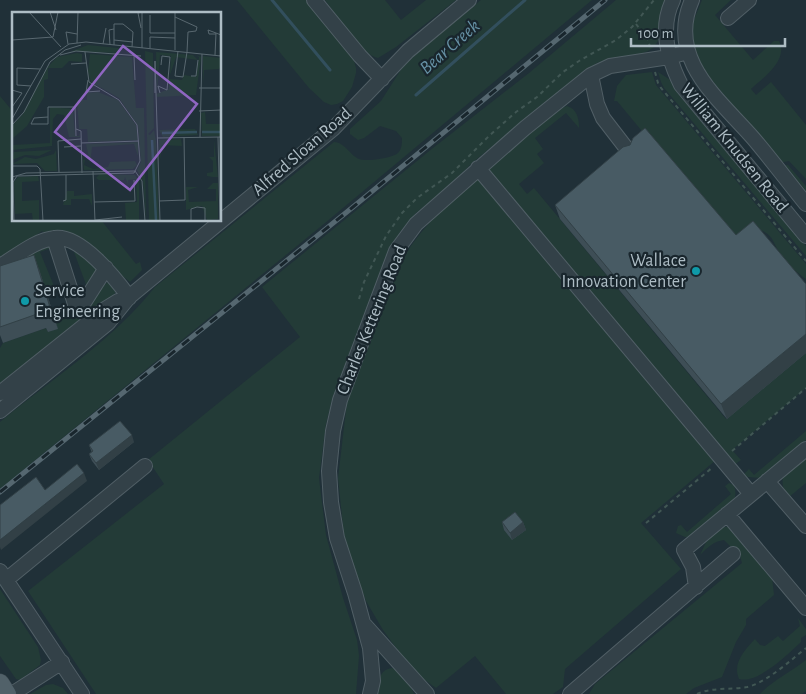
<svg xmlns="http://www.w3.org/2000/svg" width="806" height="694" font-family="'Alegreya Sans',sans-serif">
	<rect width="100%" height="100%" fill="#203038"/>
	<path fill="#233b37" d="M237,0h72l44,57 3,11v5l-4,14 -9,14 -6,3 -6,1 -7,-3 -15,-14z
		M325,0h60l16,20 25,-20h30l-60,47 -18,11c-17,-3 -42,-44 -53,-58z
		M481,0h111l-267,223 -325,266v-67c52,-43 113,-82 155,-135l179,-145c10,0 16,13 25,17 8,3 33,-1 39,-6 4,-4 4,-10 4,-15l-6,-7 -16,-5 -16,12 -6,2 -8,-6v-5l31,-28 21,-33 15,-15z
		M616,0h51l-6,19 -3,22 -4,6 -6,4 -10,4 -22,2 -19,6 -27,19 -98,81 -24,25 -32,25 -16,19 -14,24 -53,140 -7,28 -7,54 7,57 17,63 14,42 2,16 -3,38h-260l-68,-103 136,-107 -16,-24 152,-123 -38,-50 171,-139 96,-75z
		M702,0h29l-16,15 38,45 21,-19h5c10,19 -16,37 -28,48l5,6 15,-13 35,43v54l-17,-18 -10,2 -81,-100 -6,-22 1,-19z
		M652,72l4,13 150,179v15c-10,-7 -20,-16 -26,-26 -9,-13 -5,-16 -21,-24l-25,13 -117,-141h-3l3,-15 9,-11z
		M658,72l11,7 8,13 129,154v10l-142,-168 -3,-6z
		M0,96l14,17v107h87l35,44 4,-2 2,8 -12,12 -62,-49 -14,-3 -8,4 -4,-3 -42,30z
		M567,106c10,3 12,12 12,22l-13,-15 -31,25 8,11 -6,5 7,9 -25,21 8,10 7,-6 192,231 80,-66v35l-74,62 9,10 -7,5 -247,-295 73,-61z
		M788,165l18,21v9l-24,-29z
		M477,177l239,283 -75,63 40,46 -116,100 -2,18 -10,7h-47l-31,-38 -39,32 -14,-10 -23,-26 -16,-22 -17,-29 -21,-56 -7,-67 9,-76 56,-144c20,-33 46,-55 74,-81z
		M48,245l3,3 -11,4 14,34 -7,9 -8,-25 -21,-8 20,-14z
		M76,251l20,16 2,5 -10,18 -14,-38z
		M109,282l7,6 -1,5 -43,39 -72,55v-39l3,-5 43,-15 2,4 9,-3 -6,-22 5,1 8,6c10,-2 18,-4 26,-11 7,-6 10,-18 19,-21z
		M806,431v9l-45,38 -13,-1 -4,-3 5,-5 5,6z
		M806,457v26l-17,14c-16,-21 1,-27 17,-40z
		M729,483l5,2c1,4 2,8 1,12 -4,10 -36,34 -46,40h-4l-9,-4 2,-7 3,-1 6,7 44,-38 -6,-8z
		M721,527h8l5,3 38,47 2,18 -28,24v6l-10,17 -14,35 -28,11 -8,6h-97l6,-10 147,-121 -2,-7 -16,-16c-10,1 -17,8 -24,15l8,-17z
		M0,589l38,58 3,13 -1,5 -20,15 -4,-1 -16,-23z
		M798,618l8,11v6l-5,3v4c-13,12 -43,42 -62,37 -7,-16 6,-29 16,-40l5,6 5,1 13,-10 5,5 17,-15z
		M806,660v31l-4,3h-42c13,-14 31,-22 46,-34z
		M392,668c10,4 18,16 22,26h-36c1,-12 0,-24 14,-26z
		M53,684l10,4 5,6h-38l16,-9z"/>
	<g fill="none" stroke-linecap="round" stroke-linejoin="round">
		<path stroke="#324f5d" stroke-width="3" d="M272,0l58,70
			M416,95l109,-95"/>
		<defs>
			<path id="minor" d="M314,0l46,56 22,23
				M673,0c-14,28 -5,59 8,85l125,151
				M692,0c-26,59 27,99 61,138 18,21 35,44 53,66
				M728,18l21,-18
				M591,75l6,29 6,14 27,35
				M478,168l273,326
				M54,238l22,69 9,-6 21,-33
				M0,266c17,-10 35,-26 55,-28 26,-3 61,41 74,59
				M0,393l105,-84 13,-8 11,-3
				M0,411l108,-88 21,-26 205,-169 74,-77 61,-51
				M767,481l39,45
				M727,514l79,94
				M0,571l82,123
				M6,580l139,-114
				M696,587l-3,-20 -9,-17 122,-101
				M364,624l63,70
				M12,694l50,-32
				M370,694l3,-13 -3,-33 -15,-55 -18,-55 -6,-36 -2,-31 4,-40 7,-31 56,-149 20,-27 109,-96 66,-53 19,-9 59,-9 19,-5
				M570,694l163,-140"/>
			<path id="major" d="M0,683l7,11"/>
		</defs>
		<use href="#minor" stroke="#515f66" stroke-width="16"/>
		<use href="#major" stroke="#404d55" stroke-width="19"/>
		<path stroke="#415754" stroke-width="2" stroke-dasharray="4 4" stroke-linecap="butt" d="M636,24l12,16 2,7
			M655,72l3,11 3,5 145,173
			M359,299l5,-17 22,-46 16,-23 15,-15 35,-25 38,-38 26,-23 21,-15 26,-25 16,-11 37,-21 16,-13 22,-27
			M732,451l74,-63
			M646,523l67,-56
			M697,694c15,-7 34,-4 50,-7 19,-4 44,-27 59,-39"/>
		<use href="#minor" stroke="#334148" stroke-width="14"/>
		<use href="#major" stroke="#516169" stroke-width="18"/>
		<defs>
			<path id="rail" d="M0,492l353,-285 252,-207"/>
		</defs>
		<use href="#rail" stroke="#556770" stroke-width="5"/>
		<use href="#rail" stroke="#19262d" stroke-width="3" stroke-dasharray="9" stroke-linecap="butt"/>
	</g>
	<path fill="#3e4e56" d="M555,205l181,30 70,49v69l-79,66 -167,-200z
		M0,266l39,3 19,60 -10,3 -2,-4 -43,15 -3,-8z
		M134,442l-35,28 -7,-9 -3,-7 3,-1 -3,-8z
		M502,522h21l3,8 -14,10 -8,-10z"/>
	<path fill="#324046" d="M34,255l5,14 19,60 -6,-15z
		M806,334v19l-79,66 -6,-15z
		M132,435l2,7 -35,28 -3,-7z
		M84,473l3,8 -86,69 -1,-3v-7z
		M523,522l3,8 -14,10 -2,-7z"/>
	<path fill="#485b64" stroke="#324046" d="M645,128l91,107 17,-14 53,63v50l-85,70 -166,-199 68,-58 7,-2 3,-7z
		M34,255l18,59 -9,4 -3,-5 -40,14v-61z
		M120,421l12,14 -36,28 -7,-9 4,-3 -4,-6z
		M77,464l7,9 -84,67v-35l36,-28 9,13z
		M515,512l8,10 -13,11 -8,-11z"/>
	<g fill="#0f9aa8" stroke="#19262d" stroke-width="2">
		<circle cx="696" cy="271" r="5"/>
		<circle cx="25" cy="301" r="5"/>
	</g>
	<g text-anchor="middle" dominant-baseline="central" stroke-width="4.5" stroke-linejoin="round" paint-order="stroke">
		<g font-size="18" fill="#aebdc5" stroke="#19262d">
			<text transform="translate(734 148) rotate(51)">William Knudsen Road</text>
			<text transform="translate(302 152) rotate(-41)">Alfred Sloan Road</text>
			<text transform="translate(372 320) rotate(-68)">Charles Kettering Road</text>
		</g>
		<g font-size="18" fill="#aebdc5" stroke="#19262d" text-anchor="end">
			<text x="686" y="261">Wallace<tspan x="686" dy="21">Innovation Center</tspan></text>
			<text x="35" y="291" text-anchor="start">Service<tspan x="35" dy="21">Engineering</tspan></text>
		</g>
		<g font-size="19" font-style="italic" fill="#6691a5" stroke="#19262d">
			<text transform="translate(450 47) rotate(-41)">Bear Creek</text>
		</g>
	</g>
	<g transform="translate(12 12)">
		<rect width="209" height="209" fill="#203038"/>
		<path d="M76,33l30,3 2,1 -3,4 -45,-2zM133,39l8,2 1,75 -6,6 2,1 4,-5 2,11 3,80h-10zM144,40l37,3 5,5 -22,-3 -6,18 1,-19 -11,-1 -3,37zM65,41l5,1v8l-13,-1 -7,7h-14v11l-4,1v17l-17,29 -14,12 -1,7 38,-2v-36l23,2 2,27h4v-4l1,5h-11l-5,-22 -7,-1 -4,5 -1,27 -40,4v-24l11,-12 23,-45 11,-12zM78,42l42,3 4,51h8l2,113 -3,-40 -6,-11 4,-8 -3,-36 -19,-28 -28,-16 -3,-10zM184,43l5,2 -5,38 -39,2 -1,-3 13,-5v-10l13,1 2,-5 12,2 3,-20zM191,44l18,2v8l-2,3 -15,1 -1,15zM86,80l20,8 18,25 2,15 -50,2 -1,-13h-8l-2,-29h10v-7zM193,100l1,12h15v12h-19l-1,-23zM147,118l36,-1 3,6 -35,2zM169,127l1,7 -20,-1 -2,15 -1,-20zM202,128l4,37h-5l-6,-1v-3l6,-1v-11l-4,-4h5zM126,130v14l-4,-12 -42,3 -2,16 -4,-19zM40,138l-13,6 -14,-1 -13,5 2,-8zM44,138l1,21h-12l-8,-8 -25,1 13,-7 11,2 18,-5zM73,147l-1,6 9,4 15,-2 2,-5 25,-1 2,4 -4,4 -49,1 -1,-10zM88,162l35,1 4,7v39h-13l-1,-18 12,-1 -1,-23 -8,1v4l-3,-7 -1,3h-25l-3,-2zM26,164l1,5 -17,1v19l17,-1v21h-6l-1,-8 -17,1 -1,-32 4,-5zM201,171h5v36l-11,1 -5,-14 -16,4v-23h12l-10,3 1,12 27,-1v-12h-9zM55,179h7v5l18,-2v12l-3,-7h-18v6h-8z" fill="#233b37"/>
		<path fill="none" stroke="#324f5d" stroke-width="2.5" d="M190,120h19M150,121l35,-1M140,128l4,81"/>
		<path fill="none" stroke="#596870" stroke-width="1" d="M17,0l32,35M38,0l6,18M163,0v38M138,3v18h25M163,5l22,10 -1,4 -8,1 -1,20M129,16l-3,-15 4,-1v36M204,22h-7l-1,-4 8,3M41,25l5,-25M0,28l41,-3M102,28l19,2M65,31l1,-31M56,32l-2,-12 11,2M91,32l3,-16M98,33l-1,-15 5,-1M102,33v-21h9l10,8 -1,15M138,36v-11l25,1M166,39l-3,25 8,1 4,-25M73,40l4,30 30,18 18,25 3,36 -6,12M48,43l16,-4 65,5M203,43l1,-22 5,2M122,44l1,24M59,52l15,-1M149,53l1,-9 8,1 -3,33M0,56v18M179,64h5l2,-16M76,68l-2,12 14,-1M19,74l-14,-1v-17l23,1M187,76h22M0,78l10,3 -10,14M143,81v-32l5,160M148,81l-2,-7 9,4M187,99l22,-1M36,105l-14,1 -3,6h17v-17h27l1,29M0,107l33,-58 24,-17 17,-2 135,14M0,113l12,-13 26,-50 15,-12 16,-5M64,117l5,2 1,42M188,125l2,-83M206,125l2,84M145,126l64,-1M69,131l58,-2M52,135l17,-1M0,154h25l3,3 3,52M81,159l2,50M123,159l7,10 3,40M47,160l-1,-31 23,-2M0,165l14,-4 109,-2M51,189l3,-1v-25M147,189l26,-1 -1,-63M82,190l41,-1 -1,-21M83,208l27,-3M2,209l-1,-39 4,-6 117,-3M179,209v-12l6,-2 8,1v13"/>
		<path fill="#8f66c1" fill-opacity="0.15" stroke="#8f66c1" stroke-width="2.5" d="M111,34l74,58 -67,86 -75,-58z"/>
		<rect width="209" height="209" fill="none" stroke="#aebdc5" stroke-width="2.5"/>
	</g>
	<path d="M631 38v8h154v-8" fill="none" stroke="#aebdc5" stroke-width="2.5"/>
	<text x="638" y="38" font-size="15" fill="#aebdc5" stroke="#19262d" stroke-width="4" paint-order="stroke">100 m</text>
</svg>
